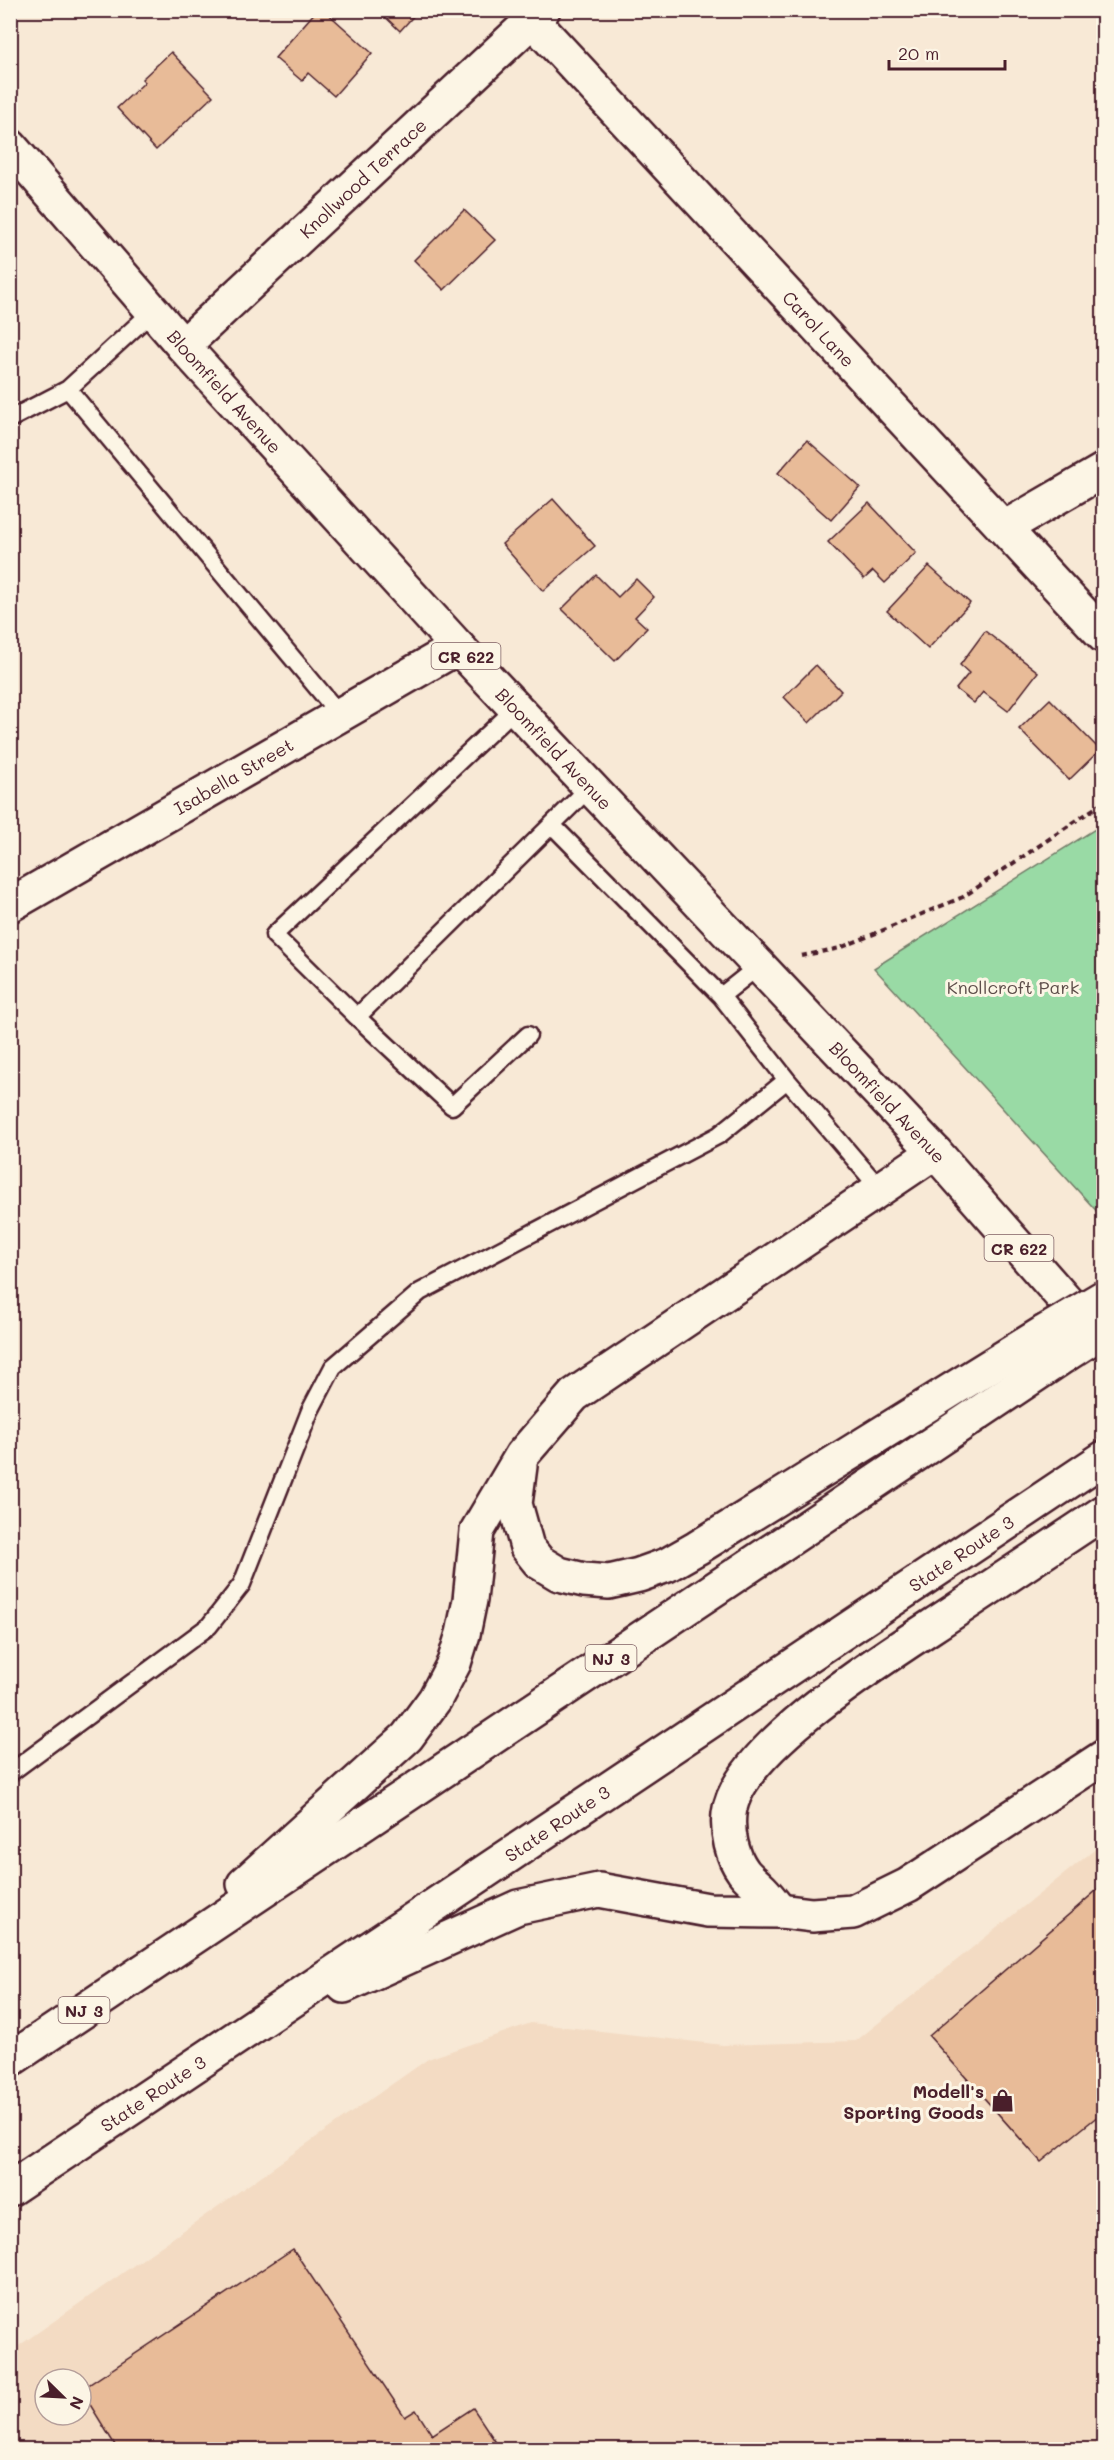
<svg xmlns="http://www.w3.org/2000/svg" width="1114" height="2460" font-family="Mali,sans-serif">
	<rect width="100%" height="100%" fill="#f8e9d6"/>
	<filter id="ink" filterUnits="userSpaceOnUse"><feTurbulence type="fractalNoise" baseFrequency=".0167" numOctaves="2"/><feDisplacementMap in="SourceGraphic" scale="12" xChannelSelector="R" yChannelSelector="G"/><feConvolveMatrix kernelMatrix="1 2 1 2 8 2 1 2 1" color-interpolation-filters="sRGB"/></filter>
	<g filter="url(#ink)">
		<path fill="#f3dbc3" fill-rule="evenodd" d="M1103,1843v606h-1092l-1,-97 418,-293 103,-36 192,22 133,-4zM45,2379h36v36h-36z"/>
		<path fill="#99daa5" stroke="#727c68" stroke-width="1.5" d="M1103,824v394l-229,-250z"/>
		<path fill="#e8bb98" stroke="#4a1f2b" stroke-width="1.5" d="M317,10h7l48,43 -38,43 -26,-23 -6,8 -27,-23z
			M378,10h41l-19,21z
			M171,52l42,44 -57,54 -39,-42 28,-26 -3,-3z
			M464,210l31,30 -51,50 -30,-30z
			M807,440l53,47 -29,33 -53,-47z
			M553,499l42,47 -52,45 -41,-47z
			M869,503l47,50 -31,30 -12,-12 -9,8 -36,-37z
			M929,566l41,37 -42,46 -41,-38z
			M596,575l22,22 18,-18 18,18 -19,20 12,11 -32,33 -53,-52z
			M985,631l53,41 -30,39 -25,-19 -9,11 -18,-14 13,-16 -9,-8z
			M816,665l25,26 -32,32 -25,-26z
			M1050,699l50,51 -31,30 -50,-51z
			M1104,1884v227l-63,51 -112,-126z
			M293,2249l112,168 11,-7 16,25 41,-27 28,42h-383l-37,-60z"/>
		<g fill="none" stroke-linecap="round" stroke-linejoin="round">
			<defs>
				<path id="lane" d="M153,311l-85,78 272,326
					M10,419l58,-30
					M516,708l-242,227 83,82 233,-230
					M552,825l169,171 39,-31
					M721,996l66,84 93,109
					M357,1017l95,89 76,-71
					M10,1773l199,-147 33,-42 68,-173 23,-44 87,-75 299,-157 68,-55"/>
				<g id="street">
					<path id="s1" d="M533,21l571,615"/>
					<path id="s2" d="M183,346l360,-336"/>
					<path d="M1004,528l100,-58"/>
					<path id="s3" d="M10,905l448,-258"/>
				</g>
				<g id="primary">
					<path id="s4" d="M10,146l173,200 275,301 477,505 159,181"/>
				</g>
				<g id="highway">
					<path d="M520,1466l-5,38 12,43 12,15 20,12 25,6 25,2 30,-7 28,-10 30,-17 348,-216"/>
					<path d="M244,1884l163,-147 28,-38 19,-36 9,-29 7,-34 7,-69 45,-76 52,-60 361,-243"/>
					<path d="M780,1911c-7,-8 -13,-17 -21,-24 -5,-5 -12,-10 -16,-16 -11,-15 -16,-38 -14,-57 7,-68 171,-166 226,-203 50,-33 99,-66 149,-99"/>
					<path d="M344,1986l174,-79 81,-17 109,20 72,1 32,4 41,-3 55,-27 196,-128"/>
					<path d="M10,2060l1055,-705"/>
					<path id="s5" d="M10,2189l1094,-731"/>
				</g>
			</defs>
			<use href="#lane" stroke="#4a1f2b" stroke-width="21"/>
			<use href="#street" stroke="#4a1f2b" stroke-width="38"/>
			<use href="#primary" stroke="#4a1f2b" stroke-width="38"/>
			<use href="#highway" stroke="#4a1f2b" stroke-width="38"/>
			<path stroke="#4a1f2b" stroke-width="4" stroke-dasharray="6 4.5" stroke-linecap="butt" d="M801,956l39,-8 123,-51 141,-95"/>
			<use href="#lane" stroke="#fcf5e5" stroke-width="16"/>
			<use href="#street" stroke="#fcf5e5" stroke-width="33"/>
			<use href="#primary" stroke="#fcf5e5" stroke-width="33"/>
			<use href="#highway" stroke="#fcf5e5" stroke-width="33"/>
			<defs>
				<path id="highway-bridge" d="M1045,1332l59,-35
					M1065,1355l39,-25"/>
			</defs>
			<use href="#highway-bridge" stroke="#4a1f2b" stroke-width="38" stroke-linecap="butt"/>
			<use href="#highway-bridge" stroke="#fcf5e5" stroke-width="33"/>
		</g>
	</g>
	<defs>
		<symbol id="shop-bare" viewBox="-9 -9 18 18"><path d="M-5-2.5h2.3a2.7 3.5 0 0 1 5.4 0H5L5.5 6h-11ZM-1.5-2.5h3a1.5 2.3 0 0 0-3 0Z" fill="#4a1f2b" stroke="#fcf5e5" stroke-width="2.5" paint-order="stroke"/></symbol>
	</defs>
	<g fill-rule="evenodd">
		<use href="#shop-bare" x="986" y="2084" width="33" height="33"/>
	</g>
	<g text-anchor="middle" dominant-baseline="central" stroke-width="6" stroke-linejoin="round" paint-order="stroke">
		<g fill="#fcf5e5" stroke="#7f5f63" stroke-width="1.5">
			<rect x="431.5" y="643" width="69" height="26" rx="4.5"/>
			<rect x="984.5" y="1235" width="69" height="26" rx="4.5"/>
			<rect x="585.5" y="1645" width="51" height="26" rx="4.5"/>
			<rect x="58.5" y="1997" width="51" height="26" rx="4.5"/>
		</g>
		<g font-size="16" font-weight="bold" fill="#4a1f2b">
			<text x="466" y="656">CR 622</text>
			<text x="1019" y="1248">CR 622</text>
			<text x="611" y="1658">NJ 3</text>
			<text x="84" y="2010">NJ 3</text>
		</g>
		<g font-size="18" fill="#4a1f2b" stroke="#fcf5e5">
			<text stroke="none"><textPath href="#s2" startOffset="246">Knollwood Terrace</textPath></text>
			<text stroke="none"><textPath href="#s1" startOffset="420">Carol Lane</textPath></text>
			<text stroke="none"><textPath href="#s4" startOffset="326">Bloomfield Avenue</textPath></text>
			<text stroke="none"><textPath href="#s4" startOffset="812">Bloomfield Avenue</textPath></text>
			<text stroke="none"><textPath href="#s3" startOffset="258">Isabella Street</textPath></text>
			<text stroke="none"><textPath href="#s4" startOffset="1298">Bloomfield Avenue</textPath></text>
			<text stroke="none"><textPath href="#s5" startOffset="1144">State Route 3</textPath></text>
			<text stroke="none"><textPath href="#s5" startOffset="658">State Route 3</textPath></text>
			<text stroke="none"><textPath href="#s5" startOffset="172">State Route 3</textPath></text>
		</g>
		<g font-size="18" fill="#5e4e4a" stroke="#fcf5e5">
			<text x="1013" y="987">Knollcroft Park</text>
		</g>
		<g font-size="18" font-weight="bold" fill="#4a1f2b" stroke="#fcf5e5" text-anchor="end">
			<text x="984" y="2091">Modell's<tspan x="984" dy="21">Sporting Goods</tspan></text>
		</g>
	</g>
	<rect width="1114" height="2460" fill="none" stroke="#fcf5e5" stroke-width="36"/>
	<rect x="18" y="18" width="1078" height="2424" fill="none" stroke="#4a1f2b" stroke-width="2" filter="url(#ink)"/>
	<g transform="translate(63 2397) rotate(114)"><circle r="28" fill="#fcf5e5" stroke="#b59f9b" stroke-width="1.5"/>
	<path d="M0-4.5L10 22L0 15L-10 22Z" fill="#4a1f2b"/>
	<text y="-9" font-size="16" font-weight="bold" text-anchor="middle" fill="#4a1f2b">N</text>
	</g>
	<path d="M889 60v9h116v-9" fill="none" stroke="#4a1f2b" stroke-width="3"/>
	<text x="898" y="60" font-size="18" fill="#4a1f2b" stroke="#fcf5e5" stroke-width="4.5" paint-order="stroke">20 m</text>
</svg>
